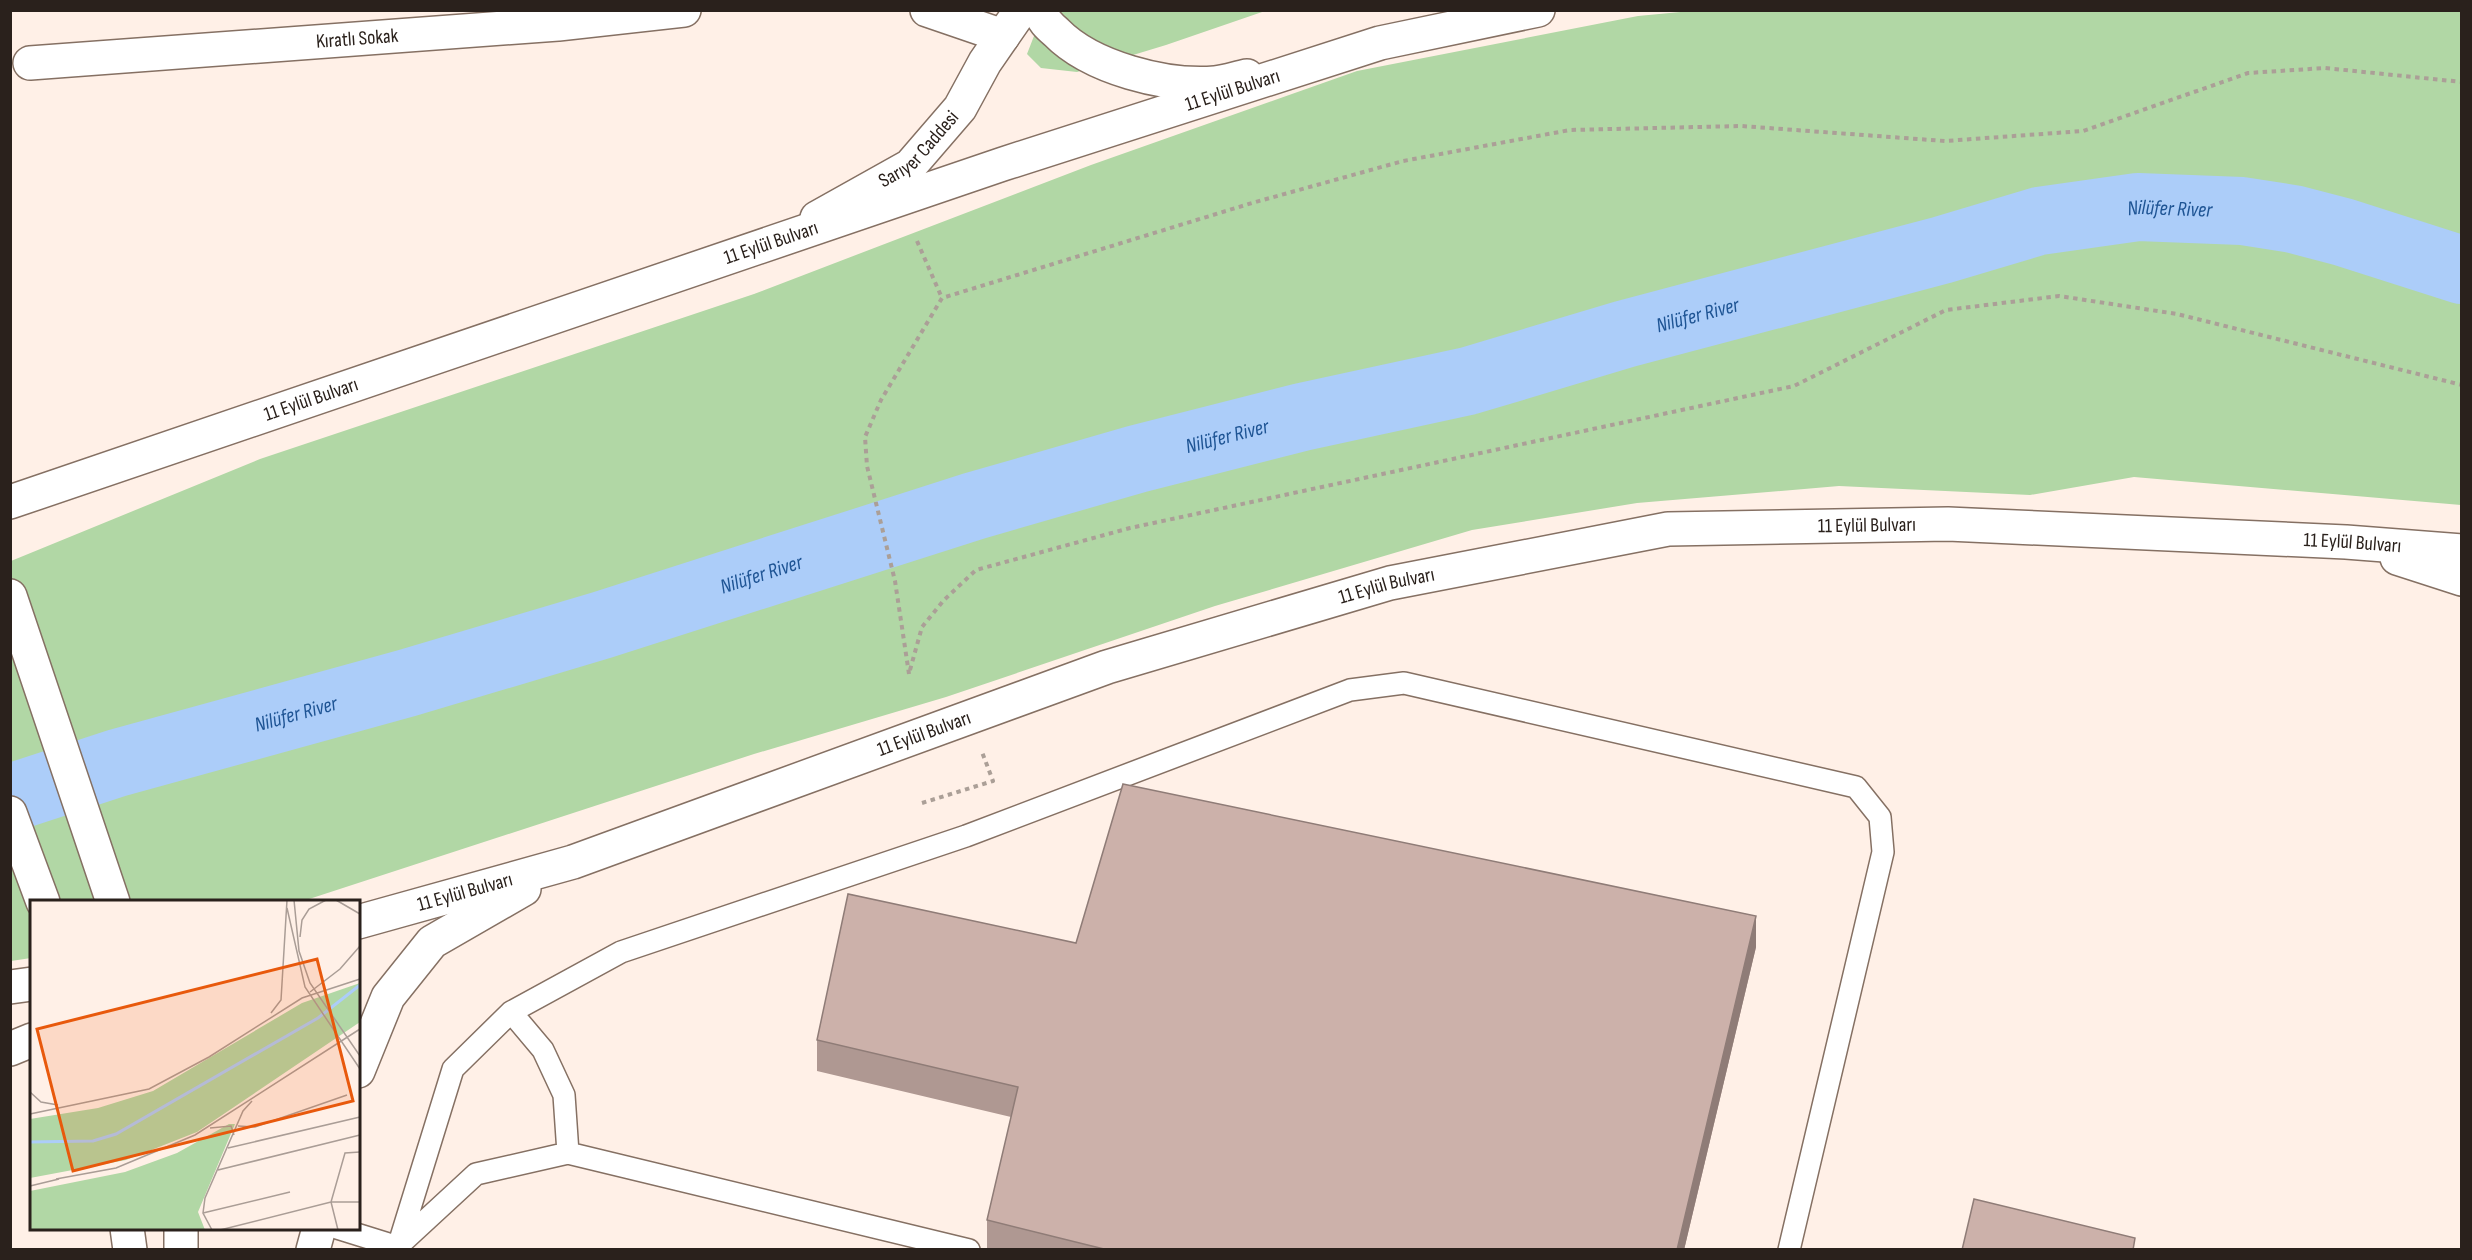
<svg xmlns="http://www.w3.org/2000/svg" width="2472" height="1260" font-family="'Sofia Sans Condensed',sans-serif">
	<rect width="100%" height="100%" fill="#fff0e7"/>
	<path fill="#b1d7a5" d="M1057,11h208l-99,34 -89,27 -36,-4 -14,-14 7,-18z
		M1691,11h770v494l-327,-28 -104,18 -191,-9 -202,17 -165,27 -257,76 -269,91 -192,57 -451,147 -271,1 -1,56 -20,3v-400l249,-102 494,-165 337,-129 266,-94 281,-55z"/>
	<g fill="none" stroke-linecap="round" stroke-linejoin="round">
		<path stroke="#accdf9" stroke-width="68" id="s1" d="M10,798l107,-35 290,-80 195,-58 372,-119 163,-47 165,-42 166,-36 157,-47 317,-84 97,-29 99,-14 104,4 51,8 50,13 119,38"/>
		<defs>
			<path id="lane" d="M511,1012l32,38 21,45 4,58
				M337,1228l61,19
				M398,1246l78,-72 92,-21 401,97
				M397,1250l56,-181 58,-57 110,-60 345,-116 384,-146 54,-7 452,104 24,30 3,35 -94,398"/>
			<g id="street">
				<path d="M927,10l76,26"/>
				<path id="s2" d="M30,63l528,-39 126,-14"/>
			</g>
			<g id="secondary">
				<path d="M1040,10c2,10 9,16 16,22 35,36 110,55 159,51 11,-1 22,-5 32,-7"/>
				<path id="s3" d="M817,218l93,-52 50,-58 25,-46 36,-52"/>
			</g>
			<g id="primary">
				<path id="s4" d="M10,502l993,-338 377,-121 158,-33"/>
				<path d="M2397,558l65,21"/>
				<path d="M10,596l103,306"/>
				<path d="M10,813l33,89"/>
				<path id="s5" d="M358,922l215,-60 534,-195 283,-84 278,-54 280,-5 398,18 116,9"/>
				<path d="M10,987l22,-3"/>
				<path d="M10,1049l22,-9"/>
				<path d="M358,1071l30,-74 44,-55 92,-53"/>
				<path d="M127,1228l3,22"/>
				<path d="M181,1250v-22"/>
				<path d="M313,1250l6,-22"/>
			</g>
		</defs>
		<use href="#lane" stroke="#857063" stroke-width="24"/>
		<use href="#street" stroke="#857063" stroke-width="36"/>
		<use href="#secondary" stroke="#857063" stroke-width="36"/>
		<use href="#primary" stroke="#857063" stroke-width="36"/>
		<path stroke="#ab9f97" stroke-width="4" stroke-dasharray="4.5 4.5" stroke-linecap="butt" d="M917,241l25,57
			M910,670l12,-43 22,-27 32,-30 154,-42 664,-142 152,-76 113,-14 118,18 285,71
			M909,674l-14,-93 -28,-115 -2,-29 16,-37 61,-102 310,-95 151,-42 167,-31 171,-4 204,15 138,-10 165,-58 77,-5 137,14
			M922,803l71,-22 -11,-29"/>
		<use href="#lane" stroke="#fff" stroke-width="21"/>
		<use href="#street" stroke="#fff" stroke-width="33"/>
		<use href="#secondary" stroke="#fff" stroke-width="33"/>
		<use href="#primary" stroke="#fff" stroke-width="33"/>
	</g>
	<path fill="#af9892" d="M1076,943l680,4 -72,303h-697v-30l24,-103 -194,-46v-31z"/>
	<path fill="#8f7c77" d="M1756,916v31l-72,303h-7z"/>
	<path fill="#ccb1aa" stroke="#8f7c77" stroke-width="1.5" d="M1123,784l633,132 -79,334h-569l-121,-30 31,-133 -201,-47 31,-146 228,49z
		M1974,1199l161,39 -2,12h-171z"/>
	<g text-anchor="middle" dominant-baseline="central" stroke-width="4.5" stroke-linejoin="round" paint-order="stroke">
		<g font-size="20" fill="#2a211c" stroke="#fff">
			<text stroke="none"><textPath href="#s2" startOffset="328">Kıratlı Sokak</textPath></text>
			<text stroke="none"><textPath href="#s4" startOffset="1290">11 Eylül Bulvarı</textPath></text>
			<text stroke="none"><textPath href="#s3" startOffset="124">Sarıyer Caddesi</textPath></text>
			<text stroke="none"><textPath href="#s4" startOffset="804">11 Eylül Bulvarı</textPath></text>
			<text stroke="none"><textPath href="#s4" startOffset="318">11 Eylül Bulvarı</textPath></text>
			<text stroke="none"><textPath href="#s5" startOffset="1569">11 Eylül Bulvarı</textPath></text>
			<text stroke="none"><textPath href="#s5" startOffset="2055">11 Eylül Bulvarı</textPath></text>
			<text stroke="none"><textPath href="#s5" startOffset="1083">11 Eylül Bulvarı</textPath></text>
			<text stroke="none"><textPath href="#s5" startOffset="597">11 Eylül Bulvarı</textPath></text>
			<text stroke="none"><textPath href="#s5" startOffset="111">11 Eylül Bulvarı</textPath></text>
		</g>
		<g font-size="21" font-style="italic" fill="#1e5494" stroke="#fff">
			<text stroke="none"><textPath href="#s1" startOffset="2242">Nilüfer River</textPath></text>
			<text stroke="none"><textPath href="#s1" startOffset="1756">Nilüfer River</textPath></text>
			<text stroke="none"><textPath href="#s1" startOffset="1270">Nilüfer River</textPath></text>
			<text stroke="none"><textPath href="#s1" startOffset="784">Nilüfer River</textPath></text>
			<text stroke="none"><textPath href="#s1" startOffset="298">Nilüfer River</textPath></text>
		</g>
	</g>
	<g transform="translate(30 900)">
		<rect width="330" height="330" fill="#fff0e7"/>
		<path d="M330,83v39l-163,110 -71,28 -96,18v-59l68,-11 55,-17 149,-88zM199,224h6l-37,88 7,18h-175v-39l95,-19 52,-19z" fill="#b1d7a5"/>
		<path fill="none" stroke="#accdf9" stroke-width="3" d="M0,242l63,-1 23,-7 202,-116 42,-33"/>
		<path fill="none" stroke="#aa9d96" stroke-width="1.5" d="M264,0l5,51 11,32 50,73M306,0l24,14M257,8l18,79 55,82M270,37l2,-17 7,-11 17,-9M280,92l30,-23 20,-23M241,113l10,-13 6,-100M0,192l11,10 17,3M0,214l119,-25 60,-32 93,-59 58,-19M208,226l17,1 92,-32M180,228l21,-2 3,9M198,248l132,-31M188,270l142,-35M26,279l60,-11 79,-33 165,-106M0,286l29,-7M173,313l87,-21M182,330l-9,-17 2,-15 38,-87 9,-10M190,330l111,-28h29M308,330l-7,-28 14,-49 15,-1"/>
		<path fill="#e8590c" fill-opacity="0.15" stroke="#e8590c" stroke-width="3" d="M287,59l36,142 -280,70 -36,-142z"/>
		<rect width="330" height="330" fill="none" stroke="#2a211c" stroke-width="3"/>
	</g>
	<rect width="2472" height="1260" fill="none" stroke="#2a211c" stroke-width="24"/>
</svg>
